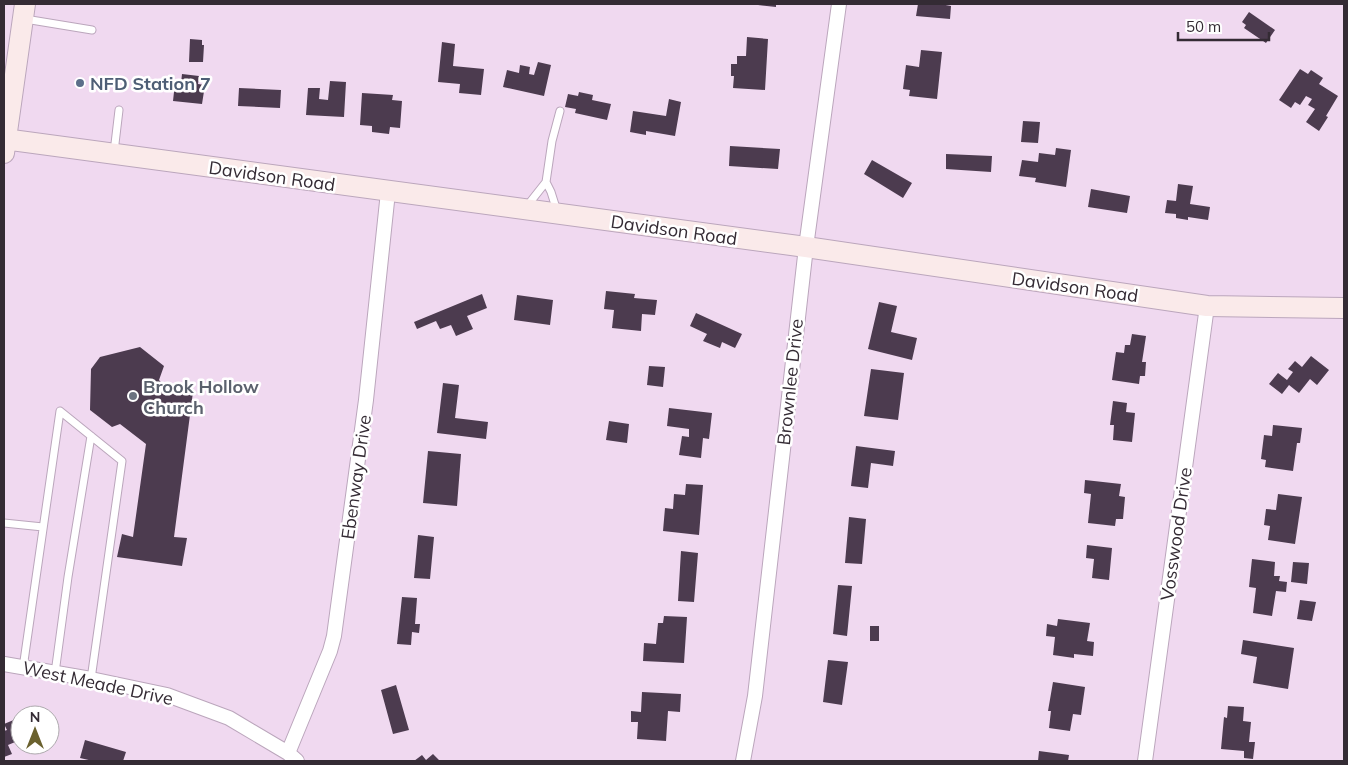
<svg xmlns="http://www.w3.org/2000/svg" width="1348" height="765" font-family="Mulish,sans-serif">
	<rect width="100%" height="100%" fill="#f0d9f0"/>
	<path fill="#4c3b4f" d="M758,4h18v3l-18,-2z
		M918,4h22l11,2 -1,13 -34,-3z
		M1249,12l26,18 -9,13 -22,-15 2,-3 -4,-3z
		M747,37l21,2 -3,51 -32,-2 1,-12h-3v-12h6v-8h9z
		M190,39l12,1v5h2l-1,17h-14z
		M442,42l13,2 -2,22 31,3 -3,26 -22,-2 1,-9 -22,-2z
		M921,50l21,2 -5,47 -28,-3 1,-6 -7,-1 3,-24 13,2z
		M538,62l13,3 -7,31 -41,-9 4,-17 12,3 1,-8 10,2 -1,7 5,1z
		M1300,69l8,5 3,-4 12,8 -4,6 19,12 -12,20 2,1 -9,14 -13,-9 9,-13 -7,-4 4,-6 -6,-3 -6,9 -5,-3 -4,6 -12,-8z
		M182,74l17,2 -1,8 7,1 -3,19 -29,-3 2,-18h6z
		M330,81l16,1 -2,35 -38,-2 2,-27h12l-1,11 9,1z
		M239,88l42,2 -1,18 -42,-2z
		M579,92l14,3 -1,5 19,4 -4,16 -32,-7 1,-4 -11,-2 3,-13 10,2z
		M362,93l31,2 -1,5 10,1 -2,27 -10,-1 -1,7 -17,-2v-6l-12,-1z
		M669,99l12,3 -6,34 -29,-5v4l-16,-3 3,-21 33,5z
		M1023,121l17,1 -2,21 -17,-1z
		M730,146l50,3 -2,20 -49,-3z
		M1056,148l15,2 -5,37 -31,-5 1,-4 -17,-2 3,-16 16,2 1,-9 16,2z
		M946,154l46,2 -1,16 -45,-3z
		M872,160l40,23 -9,15 -39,-24z
		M1178,184l15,2 -3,18 20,3 -2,13 -20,-3v3l-12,-2v-4l-11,-1 2,-13 9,1z
		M1091,189l39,7 -3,17 -39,-6z
		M606,291l29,3 -1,4 23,2 -2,15 -13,-1 -1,17 -29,-3 2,-18 -10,-1z
		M482,294l5,14 -20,8 6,13 -17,7 -5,-11 -11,4 -4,-8 -19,8 -3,-7z
		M517,295l36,5 -3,25 -36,-5z
		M879,302l18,4 -6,26 26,6 -5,22 -44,-11z
		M696,313l46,21 -7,14 -13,-6 -2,6 -17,-7 4,-7 -17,-8z
		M1132,334l14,2 -4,26h4l-1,14h-5l-1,8 -27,-4 4,-28 8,1 1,-8h5z
		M140,347l24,19 -5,14 8,9 26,3 -19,145 13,1 -5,28 -65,-9 5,-23 11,3 13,-93 -26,-20 -8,3 -22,-17 1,-41 9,-12z
		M1311,356l18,14 -12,15 -7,-6 -11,14 -10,-8 -7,9 -13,-10 9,-11 9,7 6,-8 -5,-3 7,-8 7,6z
		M649,366l16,1 -2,20 -16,-2z
		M871,369l33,4 -6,47 -34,-4z
		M443,383l16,2 -4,33 33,4 -2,17 -49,-6z
		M1113,401l14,2 -1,9 9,1 -3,29 -19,-2 1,-15h-4z
		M669,408l43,5 -3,26 -6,-1 -2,20 -22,-3 3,-19 7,1v-8l-22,-3z
		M609,421l20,3 -2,19 -21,-3z
		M1273,425l29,3 -2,15h-3l-4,28 -28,-4 1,-7 -5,-1 3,-24 8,1z
		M856,446l39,5 -2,15 -22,-3 -3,25 -17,-2z
		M428,451l33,3 -4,52 -34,-3z
		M1085,480l36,4 -2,12 6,1 -2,22h-7l-1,7 -27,-3 3,-29 -7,-1z
		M686,484l17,1 -4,50 -36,-4 2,-23 8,1 1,-15 11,1z
		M1278,494l24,3 -7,47 -27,-4 2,-14 -6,-1 2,-16 10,1z
		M849,517l17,2 -4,45 -17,-1z
		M418,535l16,2 -4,42 -16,-1z
		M1087,545l25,3 -3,32 -17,-2 2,-19 -8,-1z
		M681,551l17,2 -4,49 -16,-1z
		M1252,559l23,3 -1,14h6l-1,5 8,1 -1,10 -10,-1 -4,25 -19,-3 3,-25 -7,-1z
		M1293,562l16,1 -2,21 -16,-2z
		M838,585l14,1 -5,50 -14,-2z
		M402,597l15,1 -2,26h5l-1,9 -7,-1 -1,13 -14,-1z
		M1300,600l16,2 -4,19 -15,-2z
		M664,616l23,1 -3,46 -41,-2 1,-18 12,1 2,-21h5z
		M1058,619l32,4 -3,18 7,1 -1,14 -19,-2v4l-21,-3 2,-18 -9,-1 1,-12 10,2z
		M870,626h9v15h-9z
		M1243,640l51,8 -6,41 -35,-6 4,-26 -16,-3z
		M828,660l20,2 -6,43 -19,-3z
		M1053,682l32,5 -4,28 -8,-1 -3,17 -21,-3 2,-17h-3z
		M396,685l13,45 -16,4 -12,-44z
		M642,692l39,2 -1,18 -12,-1 -2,30 -29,-2 1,-17h-7v-11l10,1z
		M1228,706l16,1 -1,14 8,1 -2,20h6l-2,17 -9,-1v-7l-23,-2 3,-32 3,1z
		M16,719l4,9v12l-12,5 4,9 -8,3v-26l3,-1 -3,-6z
		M85,740l41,12 -3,9h-30l-13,-3z
		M1039,751l30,4 -1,6h-30z
		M433,754l7,7h-26l8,-6 4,5z"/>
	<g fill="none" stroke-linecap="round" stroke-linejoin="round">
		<defs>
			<path id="lane" d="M25,19l67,11
				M114,152l5,-42
				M546,182l5,10 6,19
				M527,206l19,-24 6,-41 8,-30
				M4,523l39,4
				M23,668l37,-257 62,50 -31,218
				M55,673l13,-96 23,-141"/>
			<path id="street" d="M4,664l87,15 76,16 62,23 59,35 9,8
				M288,753l42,-102 4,-15 32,-236 22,-208
				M743,761l12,-65 51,-449 33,-243
				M1145,761l62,-455"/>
			<path id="secondary" d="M4,139l802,108 401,59 137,2
				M4,153l21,-149"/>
		</defs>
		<use href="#lane" stroke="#bba6bc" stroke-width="9"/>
		<use href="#street" stroke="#bba6bc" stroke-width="16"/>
		<use href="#secondary" stroke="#bba6bc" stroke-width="22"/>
		<use href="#lane" stroke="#fff" stroke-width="7"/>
		<use href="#street" stroke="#fff" stroke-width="14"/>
		<use href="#secondary" stroke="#faeaea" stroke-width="20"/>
	</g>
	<circle fill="#5c6f8a" stroke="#fff" stroke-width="2" cx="80" cy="83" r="5"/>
	<circle fill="#6b7280" stroke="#fff" stroke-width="2" cx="133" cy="396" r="5"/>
	<g text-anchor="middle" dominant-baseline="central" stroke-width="5" stroke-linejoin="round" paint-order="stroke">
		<g font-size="18" font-weight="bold" fill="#4e5e75" stroke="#fff" text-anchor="start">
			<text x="90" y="83">NFD Station 7</text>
		</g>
		<g font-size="18" fill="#342b34" stroke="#fff">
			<text transform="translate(272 176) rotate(8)">Davidson Road</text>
			<text transform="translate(674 230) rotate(8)">Davidson Road</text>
			<text transform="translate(1075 287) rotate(8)">Davidson Road</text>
			<text transform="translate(790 382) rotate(-84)">Brownlee Drive</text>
			<text transform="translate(356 477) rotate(-82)">Ebenway Drive</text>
			<text transform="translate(1176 534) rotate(-82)">Vosswood Drive</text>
			<text transform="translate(98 683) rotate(12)">West Meade Drive</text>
		</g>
		<g font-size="18" font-weight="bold" fill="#5b616d" stroke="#fff" text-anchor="start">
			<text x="143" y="386">Brook Hollow<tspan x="143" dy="21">Church</tspan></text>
		</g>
	</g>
	<rect width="1348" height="765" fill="none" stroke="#342b34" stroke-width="10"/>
	<g transform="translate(35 730)"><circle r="24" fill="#ffffff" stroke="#aeaaae"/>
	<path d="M0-4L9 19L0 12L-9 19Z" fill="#6a612e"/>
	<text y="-8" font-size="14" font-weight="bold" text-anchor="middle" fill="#342b34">N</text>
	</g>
	<path d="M1178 32v8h91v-8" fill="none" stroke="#342b34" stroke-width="2.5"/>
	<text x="1186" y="32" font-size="15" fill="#342b34" stroke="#ffffff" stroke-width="4" paint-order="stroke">50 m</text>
</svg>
